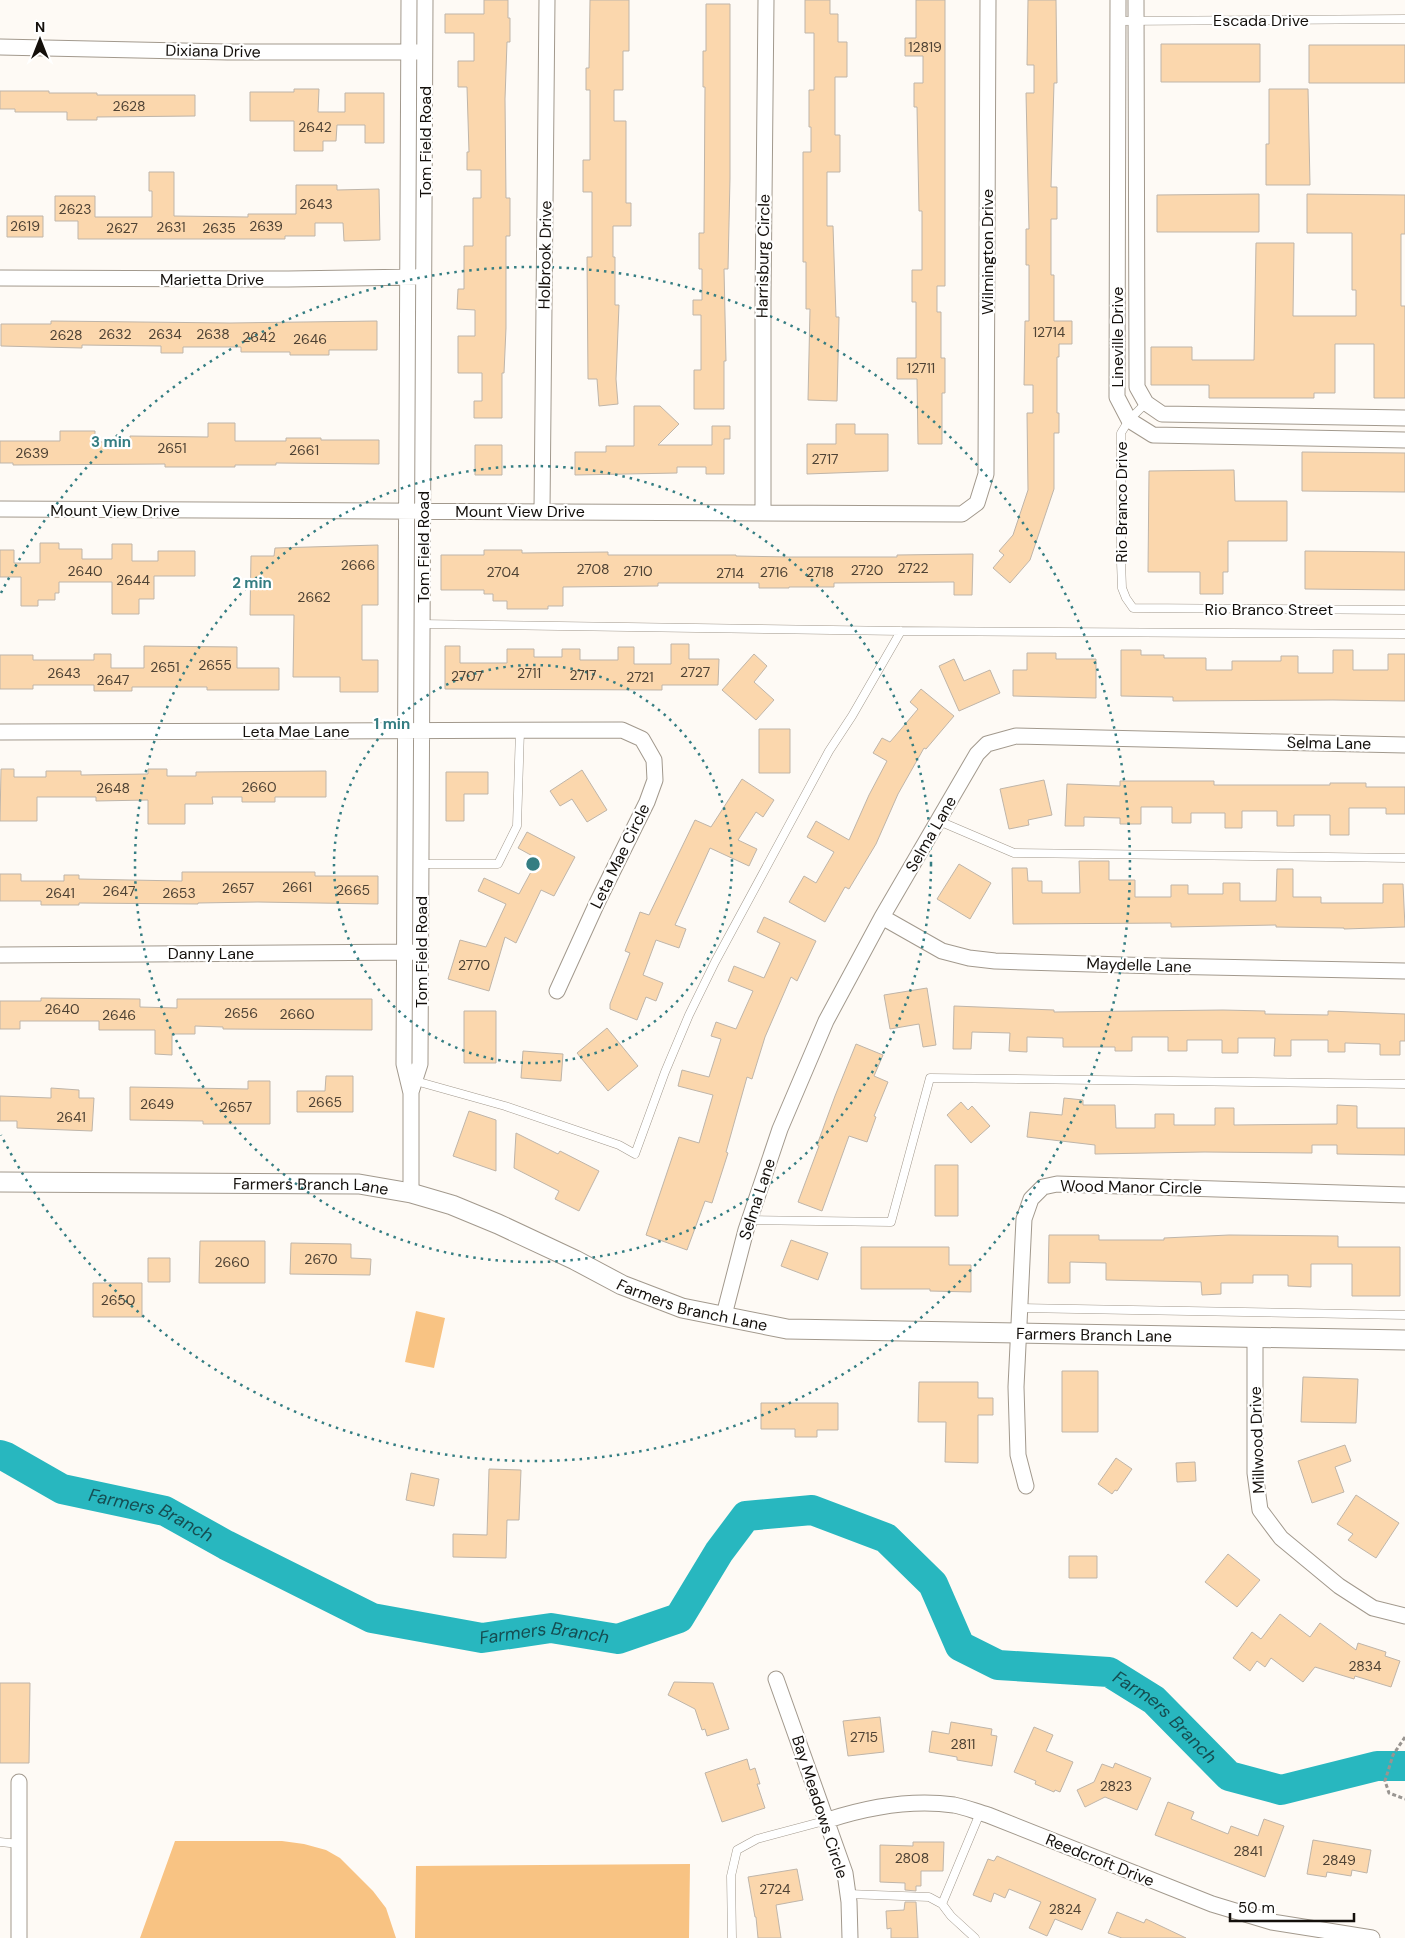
<svg xmlns="http://www.w3.org/2000/svg" width="1405" height="1938" font-family="'DM Sans',sans-serif">
	<rect width="100%" height="100%" fill="#fefaf5"/>
	<path fill="#f8c383" d="M416,1311l29,7 -11,50 -29,-6z
		M175,1841h107l22,3 22,6 14,8 33,33 13,17 10,30h-256z
		M690,1864l-1,74h-274l1,-72z"/>
	<g fill="none" stroke-linecap="round" stroke-linejoin="round">
		<path stroke="#28b7bf" stroke-width="30" id="s1" d="M0,1455l6,2 56,32 103,22 61,34 146,73 110,20 69,-10 67,11 61,-21 40,-66 27,-36 66,-6 74,28 47,46 27,62 38,19 111,7 45,28 75,76 52,14 96,-24h28"/>
	</g>
	<path fill="#fbd7ad" stroke="#bfb5a9" d="M484,0h24v18h2v24h-3l-2,57 1,99h4v38h-4v92l-2,45h-2v45h-28v-17h8v-28h-24v-37h17v-26l-18,-1 1,-20h6v-43h9v-48h8v-28h-14v-18h2l-2,-65h-9v-26h16v-28h-29v-19h39z
		M590,0h39v51h-6v39h-9v31h12v82h5v23h-18v31h2v48h4l-3,74 2,25 -19,2 -2,-27h-9l-1,-122h5v-65h-9v-32h7v-70h-4v-22h3z
		M805,0h25v14h8v28h9v35h-12v58h5v37h-13v54h6l3,91h3l-2,84 -29,-1 2,-91h-4v-47h-3v-110h8v-25h-2v-37h5v-57h-9z
		M916,0h29v286h-8v26h4v46h4v35h-3v51h-24l-1,-65h-20v-21h19v-56h-4v-32h10v-59h-3l-2,-104h-3v-24h9v-27h-18v-18h11z
		M1028,0h28l1,83h-3l-3,104h6v32h-6v56h3v46h18v23h-13v13h-2v56h2v20h-5v56l-24,71 -20,23 -17,-15 11,-13 -5,-4 14,-16 15,-45 -1,-77h6v-28h-9l1,-64h4v-56h-3v-36h3l-3,-136h8v-28h-7z
		M706,4h24v174l-2,91h-4l2,92h-2v48h-30v-39h7v-55h-8v-15h9v-31h-3v-36h5l1,-146h-2v-36h3z
		M1161,44h99v38h-99z
		M1309,45h96v38h-96z
		M294,89h25l-1,23h27v-19h39v50h-19v-18h-28l-1,16h-13v10h-29v-30h-44v-29h44z
		M1269,89h39l2,96h-44v-41h3z
		M0,91h49v2h48v2h98v21l-98,1v3h-30v-8h-52v-3h-15z
		M149,172h25v44l74,1v-3h48v-29h41v5l42,-1 1,51 -36,1 -1,-18h-28v13h-30v3h-207v-18h-23v-25h40v21h57v-26h-3z
		M1259,194v38h-102v-37z
		M1307,194l98,1v39h-4v72h4v92h-31v-54h-39v49h-21v5h-105v-13h-58v-38h41v13h62l2,-117h38l-1,73h63v-26h-4v-57h-45z
		M7,216h36v21h-36z
		M51,321l179,2 147,-2v29h-48v5h-39v-3h-49v-5h-58v6h-22v-7l-79,-1v3l-81,-2v-22h50z
		M634,406h26l19,18 -21,21h54v-19h18v13h-6v35h-18v-7h-29v6l-102,2v-23h31v-6h28z
		M208,423h27v18h51v-3h35v2h58v24l-103,-1v2h-41v2h-70v-3l-152,1v-2h-13v-22h60v-10h35v11h35v-6l78,1z
		M836,424h19v10h33v37l-81,3v-30h29z
		M475,445h27v30h-27z
		M1302,452l103,1v39l-103,-1z
		M1234,470l1,31h52v40h-59v31h-5v22h-23v-22h-52l1,-101z
		M40,543h19v6h23v10h30v-15h20v17h26v-10h37v25h-41v23h-15v15h-27v-32h-53v11h-4v7h-17v6h-17v-29h-21v-27h14v13h26z
		M378,545v60h-16v55h16v32h-38v-15h-47l1,-62h-44l1,-59h23l1,-8z
		M484,550h38v3l86,-1v3h128v1l53,1h108v-2l76,-1 -1,41h-18v-13l-120,1v4h-45v1h-30v-5h-101v3l-95,1v19h-15v3h-41v-8h-14v-7h-9v-4h-43v-35h43z
		M1305,551l100,1v38l-100,-1z
		M671,644h18v15h30l-1,26h-56v5l-217,-1v-43h15v17h47v-14h27v8h28v-8h18v11h38v-13h16v17h37z
		M144,646l93,1v21h42v22h-72v-3h-75v4h-38v-6h-61v4h-33v-34h33v5h61v-6h17v14h33z
		M1121,650h20v5h23v3h42v12h26v-9h49v-5h17v17h35v-23h20v20h35v-16h17v47l-72,-1 -160,1v-4l-52,-1z
		M1027,653h29v6h40v39l-83,-2v-26h14z
		M754,654l13,12 -13,16 20,18 -18,20 -34,-30z
		M954,659l10,22 26,-11 10,23 -41,18 -20,-45z
		M921,689l33,27 -28,33 -2,-1 -26,46 -22,50 -27,45 -4,-2 -20,35 -36,-20 15,-26 12,7 18,-31 -27,-15 9,-16 33,19 20,-45 18,-34 -14,-8 9,-15 8,4 28,-33 -8,-7z
		M759,729h31v44h-31z
		M1,769h13v8h32v-6h35v4l67,-1v-5h19v7h29v-4l130,-1v26h-51v5h-33v-5h-30l1,7h-28v20h-37v-24l-52,1v-4h-59v24h-37z
		M582,770l25,40 -20,12 -15,-23 -12,7 -10,-15z
		M446,772h42v22h-24v27h-18z
		M742,779l32,21 -11,17 -7,-5 -18,28 19,9 -8,17 -39,-18 -35,77 11,4 -7,19 -23,-8 -13,35 20,8 -7,18 -10,-4 -9,23 -27,-11v-5l20,-51 -5,-2 15,-39 9,3 46,-95 16,7z
		M1044,780l8,35 -24,5 1,5 -20,4 -9,-40z
		M1120,781h94v4h116v-2h36v4h39v27h-19v-6h-37v27h-19v-20h-36v11h-17v-15h-35v17h-17v-15h-34v10h-19v-16h-31v17h-21v-6l-36,-1v9h-19l2,-42 53,2z
		M527,832l48,25 -21,39 -13,-6 -25,53 -11,-6 -16,54 -41,-12 12,-39 26,7 20,-43 -28,-13 6,-13 35,16 19,-35 -20,-11z
		M1079,861h30v19h26v17h36v-12h17v9h35v-11h17v18h36l1,-32h16v28h28v6h62v-19h20l2,43 -61,2v-1l-68,-1v-2l-105,2v-4l-158,1 -1,-56h15l1,13h14v12h38z
		M959,864l32,19 -21,36 -33,-20z
		M182,872h133v4h63v28l-120,-2 -60,1v1l-119,-1v2h-38v-4h-41v-27h21v7h43v-6h15v4l103,2z
		M764,917l52,24 -19,40 -6,-4 -26,60 -13,42 -5,-2 -21,75 2,1 -16,50 -7,-2 -18,49 -41,-15 33,-98 20,6 14,-48 -35,-9 4,-16 27,7 12,-38 -10,-3 5,-14 20,7 17,-38 -25,-10 6,-15 30,12 16,-35 -23,-11z
		M927,988l9,57 -13,2 -4,-23 -29,5 -6,-34z
		M41,998l99,1v8l37,1v-9h195v31l-149,-1v-2l-28,-1v8h-23v21l-17,-1v-24h-56v-9h-79v8h-20v-28h41z
		M954,1006l100,4v2l169,-2 42,1v3l63,1v-4l77,3v27h-5v14h-20v-11l-35,-1v9h-17v-12h-37v16h-17l1,-18h-37v15h-16v-13h-35v11h-19v-14h-36v14h-17v-4h-52v-9l-36,-1v15l-18,-1 1,-18 -38,-1 -1,17h-18z
		M464,1011h32v52h-32z
		M607,1028l31,38 -30,25 -31,-38z
		M856,1044l27,11 -9,21 14,6 -14,34 2,1 -9,25 -18,-6 -27,75 -24,-9 21,-56 -2,-1 18,-49z
		M523,1051l40,3 -2,27 -40,-3z
		M326,1076h27v36h-56v-21h28z
		M248,1081h22v43h-67v-3l-73,-1v-33l118,2z
		M51,1088l28,2v8h15l-2,33 -75,-3v-7h-17v-25l51,2z
		M1064,1098l19,2v5h32l1,23h39v-14h19v11h41v-17h19v17l103,-1v-19l20,1v22h48v27l-68,-1v-9h-25v8l-108,-1 -109,2v-9l-68,-8 3,-25 32,3z
		M961,1102l7,8 4,-4 18,20 -19,17 -24,-28z
		M469,1111l27,9v51l-43,-15z
		M516,1133l42,21 2,-3 39,20 -20,40 -24,-12 4,-8 -45,-23z
		M935,1165h23v51h-23z
		M1049,1235h50v5h65v-2l65,-3 109,1v11h62v49h-48v-32h-41v23l-23,-1v-11h-35v8h-32v11l-19,1 -1,-13 -95,-2v-17l-36,-1v21h-22z
		M791,1240l37,13 -10,27 -37,-14z
		M200,1241h65v42h-66z
		M291,1243l60,1v14l20,1 -1,16 -80,-1z
		M861,1247h88v18h22v27l-41,-1v-2h-69z
		M148,1258h22v24h-22z
		M93,1283h49v34h-49z
		M1062,1371h36v61h-36z
		M1303,1377l55,2 -2,44 -55,-1z
		M919,1382h59v16h15v17h-15v48l-33,-1 1,-40h-28z
		M761,1403h77v27h-21v7h-22v-8h-34z
		M1345,1445l6,16 -16,6 9,25 -32,11 -14,-42z
		M1116,1458l16,11 -15,22 -2,-1 -3,4 -14,-10z
		M1195,1462l1,19 -19,1 -1,-19z
		M489,1469l32,1 -2,50h-12l-1,38 -53,-1v-23l34,1z
		M411,1473l28,6 -5,27 -28,-6z
		M1356,1495l43,28 -23,35 -28,-18 5,-6 -16,-10z
		M1228,1554l32,26 -23,27 -32,-25z
		M1069,1556h28v22h-28z
		M1280,1614l30,23 10,-14 36,27 2,-7 28,9 -1,4 15,5 -9,26 -36,-11 -1,3 -39,-12 -12,15 -32,-24 -6,9 -8,-6 -7,10 -17,-13 19,-26 9,7z
		M674,1682l39,1 16,46 -22,7 -2,-7 -3,1 -7,-21 -27,-14z
		M0,1683h30l-1,80h-29z
		M880,1717l4,35 -36,4 -5,-35z
		M951,1722l41,7 -1,6 6,1 -5,30 -35,-6v-3l-28,-5 3,-21 17,3z
		M1034,1727l19,8 -7,16 27,11 -13,30 -5,-2 -1,2 -19,-8 1,-3 -22,-9z
		M747,1759l3,11 5,-2 5,16h-3l8,24 -43,14 -17,-49z
		M1115,1763l36,15 -14,32 -32,-13 -20,10 -8,-17 17,-8 8,-18 11,4z
		M1168,1802l26,10 -3,7 37,15 3,-8 27,10 6,-17 20,7 -19,51 -110,-42z
		M1313,1840l58,10 -4,23 -15,-3 -1,6 -24,-4 -1,5 -19,-3z
		M913,1842h31l-1,29h-22v15h-5v5l-11,-1v-7l-25,-1v-37l33,1z
		M997,1856l99,43 -14,31 -27,-11 -8,17 -18,-8 12,-26 -32,-13 -4,9 -11,-5 -3,9 -18,-7 15,-36 6,2z
		M797,1869l6,31 -27,5 5,33h-23l-2,-21h-1l-7,-40z
		M905,1902h11l2,36h-27v-10l-4,1 -1,-18 18,-1z
		M1117,1912l27,11 2,-4 40,19h-64l-14,-5z"/>
	<g fill="none" stroke-linecap="round" stroke-linejoin="round">
		<defs>
			<path id="service" d="M1118,21l287,-2
				M1146,403l-17,17 -8,13v129l1,26 4,10 7,10 272,2
				M420,624l481,7 504,3
				M939,821l75,32 391,5
				M419,864h79l19,-38 3,-96
				M412,1080l93,26 114,39 16,9 30,-82 24,-57 26,-53 114,-211 23,-35 49,-85
				M750,1220l141,2 39,-144 475,6
				M1020,1308l385,7
				M0,1842l19,2
				M848,1894l81,3 13,7 9,12 24,22
				M942,1904l38,-91
				M732,1938l-1,-62 6,-26 20,-11 71,-19"/>
			<path id="minor" d="M409,0l-5,1064 7,29v100
				M1118,0l-1,397 12,23 24,15 252,5
				M1136,0l1,387 9,16 16,11 243,4
				M0,47l228,5h190
				M0,278l288,1 128,-2
				M0,509l962,5 15,-11 9,-29 2,-474
				M542,511l5,-511
				M763,512v-212l3,-300
				M0,732l622,-2 20,9 12,21 1,20 -8,22 -50,101 -40,88
				M882,917l60,34 27,7 26,3 163,5 247,5
				M0,955l415,-3
				M411,1092l9,-28 5,-1064
				M724,1315l22,-85 34,-101 46,-108 56,-104 95,-163 10,-10 29,-8 389,9
				M1255,1336v137l5,37 21,28 58,48 34,22 32,8
				M1026,1486l-8,-31 -2,-68 8,-168 7,-20 12,-12 14,-3 348,11
				M776,1679l69,194 4,29 1,36
				M19,1782v156
				M828,1820c40,-13 83,-21 126,-15 11,2 23,7 34,10l224,89 60,18 100,16"/>
			<g id="tertiary">
				<path id="s2" d="M0,1182l359,2 52,9 41,12 46,19 77,36 47,25 60,23 105,21 618,11"/>
			</g>
		</defs>
		<use href="#service" stroke="#a2998d" stroke-width="9"/>
		<use href="#minor" stroke="#a2998d" stroke-width="17"/>
		<use href="#tertiary" stroke="#a2998d" stroke-width="21"/>
		<path stroke="#999591" stroke-width="3" stroke-dasharray="4 2.5" stroke-linecap="butt" d="M1405,1737l-12,18 -8,26 4,12 16,6"/>
		<use href="#service" stroke="#fff" stroke-width="8"/>
		<use href="#minor" stroke="#fff" stroke-width="15"/>
		<use href="#tertiary" stroke="#fff" stroke-width="19"/>
	</g>
	<g fill="none" stroke="#347d82" stroke-width="2.5" stroke-dasharray="2.5 5">
		<circle cx="533" cy="864" r="199"/>
		<circle cx="533" cy="864" r="398"/>
		<path d="M1 593A597 597 0 1 1 1 1135"/>
	</g>
	<g text-anchor="middle" dominant-baseline="central" stroke-width="4.5" stroke-linejoin="round" paint-order="stroke">
		<g font-size="14" fill="#4e4234">
			<text x="925" y="47">12819</text>
			<text x="129" y="106">2628</text>
			<text x="315" y="127">2642</text>
			<text x="316" y="204">2643</text>
			<text x="75" y="209">2623</text>
			<text x="25" y="226">2619</text>
			<text x="266" y="226">2639</text>
			<text x="171" y="227">2631</text>
			<text x="122" y="228">2627</text>
			<text x="219" y="228">2635</text>
			<text x="1049" y="332">12714</text>
			<text x="115" y="334">2632</text>
			<text x="165" y="334">2634</text>
			<text x="213" y="334">2638</text>
			<text x="66" y="335">2628</text>
			<text x="259" y="337">2642</text>
			<text x="310" y="339">2646</text>
			<text x="921" y="368">12711</text>
			<text x="172" y="448">2651</text>
			<text x="304" y="450">2661</text>
			<text x="32" y="453">2639</text>
			<text x="825" y="459">2717</text>
			<text x="358" y="565">2666</text>
			<text x="913" y="568">2722</text>
			<text x="593" y="569">2708</text>
			<text x="867" y="570">2720</text>
			<text x="85" y="571">2640</text>
			<text x="638" y="571">2710</text>
			<text x="503" y="572">2704</text>
			<text x="774" y="572">2716</text>
			<text x="820" y="572">2718</text>
			<text x="730" y="573">2714</text>
			<text x="133" y="580">2644</text>
			<text x="314" y="597">2662</text>
			<text x="215" y="665">2655</text>
			<text x="165" y="667">2651</text>
			<text x="695" y="672">2727</text>
			<text x="64" y="673">2643</text>
			<text x="529" y="673">2711</text>
			<text x="583" y="675">2717</text>
			<text x="467" y="676">2707</text>
			<text x="640" y="677">2721</text>
			<text x="113" y="680">2647</text>
			<text x="259" y="787">2660</text>
			<text x="113" y="788">2648</text>
			<text x="297" y="887">2661</text>
			<text x="238" y="888">2657</text>
			<text x="353" y="890">2665</text>
			<text x="119" y="891">2647</text>
			<text x="60" y="893">2641</text>
			<text x="179" y="893">2653</text>
			<text x="474" y="965">2770</text>
			<text x="62" y="1009">2640</text>
			<text x="241" y="1013">2656</text>
			<text x="297" y="1014">2660</text>
			<text x="119" y="1015">2646</text>
			<text x="325" y="1102">2665</text>
			<text x="157" y="1104">2649</text>
			<text x="236" y="1107">2657</text>
			<text x="71" y="1117">2641</text>
			<text x="321" y="1259">2670</text>
			<text x="232" y="1262">2660</text>
			<text x="118" y="1300">2650</text>
			<text x="1365" y="1666">2834</text>
			<text x="864" y="1737">2715</text>
			<text x="963" y="1744">2811</text>
			<text x="1116" y="1786">2823</text>
			<text x="1248" y="1851">2841</text>
			<text x="912" y="1858">2808</text>
			<text x="1339" y="1860">2849</text>
			<text x="775" y="1889">2724</text>
			<text x="1065" y="1909">2824</text>
		</g>
		<g font-size="16" fill="#14100c" stroke="#fff">
			<text x="1261" y="20">Escada Drive</text>
			<text transform="translate(213 51) rotate(1)">Dixiana Drive</text>
			<text transform="translate(425 142) rotate(-90)">Tom Field Road</text>
			<text transform="translate(987 252) rotate(-90)">Wilmington Drive</text>
			<text transform="translate(545 255) rotate(-89)">Holbrook Drive</text>
			<text transform="translate(763 256) rotate(-89)">Harrisburg Circle</text>
			<text x="212" y="279">Marietta Drive</text>
			<text transform="translate(1117 337) rotate(-90)">Lineville Drive</text>
			<text transform="translate(1121 502) rotate(-90)">Rio Branco Drive</text>
			<text x="115" y="510">Mount View Drive</text>
			<text x="520" y="511">Mount View Drive</text>
			<text transform="translate(423 547) rotate(-90)">Tom Field Road</text>
			<text x="1269" y="609">Rio Branco Street</text>
			<text x="296" y="731">Leta Mae Lane</text>
			<text transform="translate(1329 743) rotate(1)">Selma Lane</text>
			<text transform="translate(931 834) rotate(-60)">Selma Lane</text>
			<text transform="translate(620 856) rotate(-64)">Leta Mae Circle</text>
			<text transform="translate(421 952) rotate(-90)">Tom Field Road</text>
			<text x="211" y="953">Danny Lane</text>
			<text transform="translate(1139 965) rotate(2)">Maydelle Lane</text>
			<text stroke="none"><textPath href="#s2" startOffset="311">Farmers Branch Lane</textPath></text>
			<text transform="translate(1131 1187) rotate(1)">Wood Manor Circle</text>
			<text transform="translate(757 1199) rotate(-72)">Selma Lane</text>
			<text stroke="none"><textPath href="#s2" startOffset="716">Farmers Branch Lane</textPath></text>
			<text stroke="none"><textPath href="#s2" startOffset="1121">Farmers Branch Lane</textPath></text>
			<text transform="translate(1257 1440) rotate(-92)">Millwood Drive</text>
			<text transform="translate(820 1807) rotate(72)">Bay Meadows Circle</text>
			<text transform="translate(1100 1860) rotate(22)">Reedcroft Drive</text>
		</g>
		<g font-size="18" font-style="italic" fill="#154e52" stroke="#fff">
			<text stroke="none"><textPath href="#s1" startOffset="164">Farmers Branch</textPath></text>
			<text stroke="none"><textPath href="#s1" startOffset="584">Farmers Branch</textPath></text>
			<text stroke="none"><textPath href="#s1" startOffset="1350">Farmers Branch</textPath></text>
		</g>
	</g>
	<circle cx="533" cy="864" r="8" fill="#347d82" stroke="#fff" stroke-width="2.5"/>
	<g font-size="15" text-anchor="middle" font-weight="bold" fill="#347d82" stroke="#fff" stroke-width="4.5" stroke-linejoin="round" paint-order="stroke">
		<text x="111" y="447">3 min</text>
		<text x="252" y="588">2 min</text>
		<text x="392" y="729">1 min</text>
	</g>
	<g transform="translate(40 40)" stroke="#ffffff" stroke-width="4" paint-order="stroke">
	<path d="M0-4L9 19L0 12L-9 19Z" fill="#14100c"/>
	<text y="-8" font-size="14" font-weight="bold" text-anchor="middle" fill="#14100c">N</text>
	</g>
	<path d="M1230 1913v8h124v-8" fill="none" stroke="#14100c" stroke-width="2.5"/>
	<text x="1238" y="1913" font-size="15" fill="#14100c" stroke="#ffffff" stroke-width="4" paint-order="stroke">50 m</text>
</svg>
